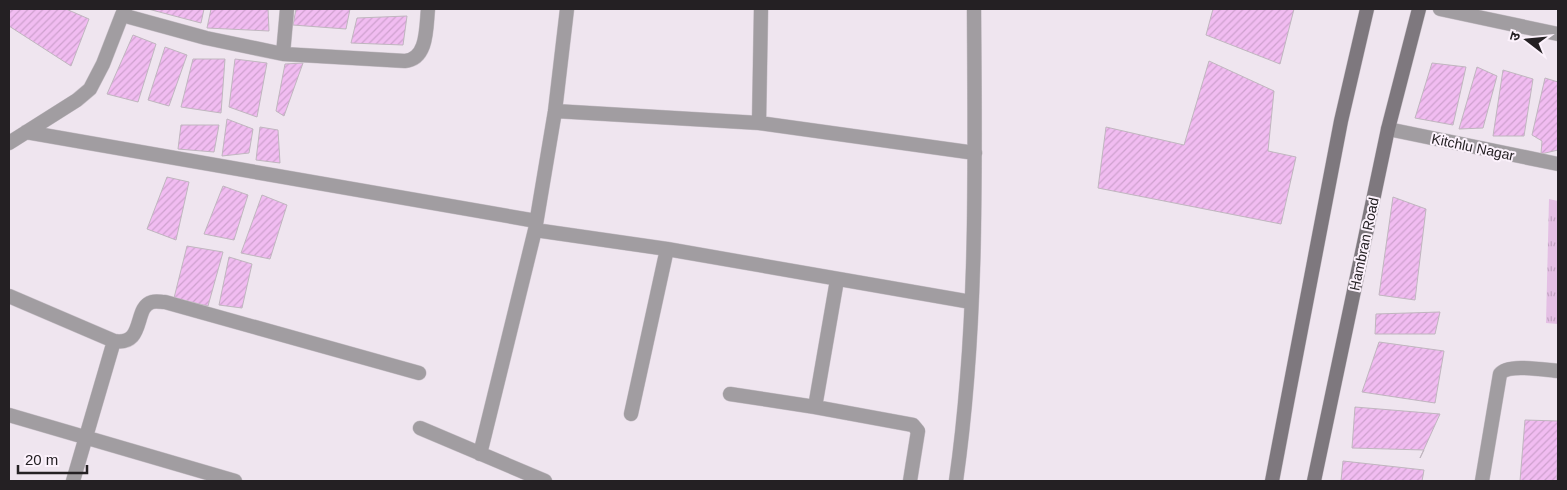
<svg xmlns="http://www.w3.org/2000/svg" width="1567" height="490" font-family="Helvetica,'Noto Sans Devanagari',sans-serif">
	<defs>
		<pattern id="park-tufts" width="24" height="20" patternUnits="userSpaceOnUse" patternTransform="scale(1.25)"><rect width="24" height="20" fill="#e4bfe4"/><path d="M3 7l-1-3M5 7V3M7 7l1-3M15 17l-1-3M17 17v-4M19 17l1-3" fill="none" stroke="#c3a4c3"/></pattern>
		<pattern id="building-hatch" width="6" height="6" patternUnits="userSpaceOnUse" patternTransform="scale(1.25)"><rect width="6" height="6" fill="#f1bcf1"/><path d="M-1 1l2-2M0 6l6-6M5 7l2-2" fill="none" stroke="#cea1ce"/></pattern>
	</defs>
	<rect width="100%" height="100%" fill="#efe5ef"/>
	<path fill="url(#park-tufts)" d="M1549,199l9,2v123l-12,-1z"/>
	<path fill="url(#building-hatch)" stroke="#c0b6bf" d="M9,9h57l23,10 -18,47 -62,-40z
		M148,9h56l-3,14z
		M211,9h57l1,22 -62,-3z
		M296,9h54l-4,20 -53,-4z
		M1213,9h81l-14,55 -74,-29z
		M407,16l-4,29 -52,-2 6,-25z
		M133,35l23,9 -18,58 -31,-8z
		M165,47l22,8 -18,51 -21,-6z
		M193,59h32l-4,54 -40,-6z
		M235,59l32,4 -10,54 -28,-10z
		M1209,61l65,30 -6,60 28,6 -15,67 -183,-36 8,-61 78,18z
		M303,63l-19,53 -8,-5 9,-47z
		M1432,63l34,4 -13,58 -38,-7z
		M1477,67l20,9 -14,52 -24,1z
		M1503,70l30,9 -9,57h-31z
		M1545,78l13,4v68l-17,4 1,-13 -10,-6z
		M227,119l26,10 -4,24 -27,3z
		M181,125h38l-5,27 -36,-3z
		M260,127l18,3 2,33 -24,-3z
		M167,177l22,5 -13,58 -29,-11z
		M223,186l25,9 -14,45 -30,-6z
		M262,195l25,10 -17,54 -29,-6z
		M1393,197l33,12 -11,91 -36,-5z
		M187,246l36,6 -15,54 -34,-8z
		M229,257l23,7 -10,44 -23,-3z
		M1440,312l-5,22h-60l1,-20z
		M1379,342l65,9 -9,52 -73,-11z
		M1355,407l85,7 -20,44 4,-8 -72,-2z
		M1525,420l33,1 -1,60h-37z
		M1343,461l81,9 -2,11h-81z"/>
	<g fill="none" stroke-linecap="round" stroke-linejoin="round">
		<defs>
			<path id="minor" d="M125,9l-3,6 84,23 77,16 122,7c23,-2 21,-34 23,-52
				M283,54l4,-45
				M555,111l204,12 216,30
				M759,123l2,-114
				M1388,129l170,35
				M26,132l510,89
				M9,143l68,-43 13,-11 13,-25 19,-49
				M535,230l132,19 304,53
				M9,296l105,45 -41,140
				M114,341c32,5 19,-34 38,-39 4,-1 9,0 13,0l254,71
				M730,394l85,13 98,18 5,6 -8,50
				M815,407l22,-127
				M631,414l36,-165
				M9,415l226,66
				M420,428l125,53
				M480,454l55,-224 20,-119 12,-102
				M1482,481l18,-107c8,-11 45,-4 58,-3"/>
			<path id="tertiary" d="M1440,9l118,25
				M956,481c22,-155 19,-315 18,-472"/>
			<path id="secondary" d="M1272,481l69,-360 26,-112
				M1314,481l74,-352 31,-120"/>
		</defs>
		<use href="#minor" stroke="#cac2ca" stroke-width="15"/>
		<use href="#tertiary" stroke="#cac2ca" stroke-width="15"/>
		<use href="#secondary" stroke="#cac2ca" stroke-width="15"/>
		<use href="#minor" stroke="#a19da1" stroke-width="14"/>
		<use href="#tertiary" stroke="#a19da1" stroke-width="14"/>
		<use href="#secondary" stroke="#7e787e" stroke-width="14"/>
	</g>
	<g text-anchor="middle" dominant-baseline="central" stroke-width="4" stroke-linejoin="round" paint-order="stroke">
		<g font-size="14" fill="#242023" stroke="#fcf2fc">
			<text transform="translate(1473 147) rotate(12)">Kitchlu Nagar</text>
			<text transform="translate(1364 244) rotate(-78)">Hambran Road</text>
		</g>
	</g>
	<rect width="1567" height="490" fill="none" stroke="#242023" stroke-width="20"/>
	<g transform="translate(1527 40) rotate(286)" stroke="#fcf2fc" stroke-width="4" paint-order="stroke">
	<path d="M0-4L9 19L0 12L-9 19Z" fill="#242023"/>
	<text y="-8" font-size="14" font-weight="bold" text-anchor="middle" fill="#242023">उ</text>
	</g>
	<path d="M18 465v8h69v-8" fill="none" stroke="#242023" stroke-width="2.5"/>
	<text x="25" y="465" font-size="15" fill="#242023" stroke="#fcf2fc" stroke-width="4" paint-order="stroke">20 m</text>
</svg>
